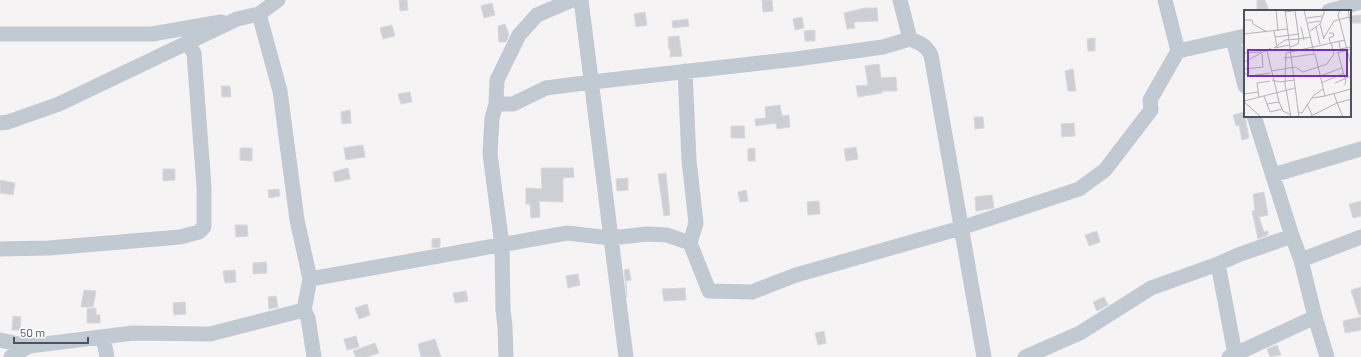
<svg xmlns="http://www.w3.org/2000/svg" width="1361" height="357" font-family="Barlow,sans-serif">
	<rect width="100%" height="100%" fill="#f5f3f3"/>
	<path fill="#cdcfd5" stroke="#d7d9de" d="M399,0h8l1,10 -8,1z
		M762,0h10l1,11 -10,1z
		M1257,0h8l4,11h-12z
		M492,3l3,12 -11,3 -3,-12z
		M865,8h12l1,13 -24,1 1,6 -8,1 -3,-16z
		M645,12l2,13 -11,2 -2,-13z
		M1361,15v8h-10l-1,-7z
		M802,17l2,11 -9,2 -2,-11z
		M688,19l1,7 -16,2 -1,-7z
		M505,24l4,11 -3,7h-7l-1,-16z
		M392,25l3,11 -12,3 -3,-11z
		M815,30v11h-10l-1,-10z
		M679,36l3,20 -12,1 1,-8 -2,1 -1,-13z
		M1095,38v13h-7l-1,-12z
		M879,64l2,14 15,-1 1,14h-15v2l-24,4 -2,-11 12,-1 -3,-19z
		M1073,69l3,22h-8l-3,-20z
		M221,86h9l1,11h-9z
		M410,92l2,10 -11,2 -3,-10z
		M780,105l2,11 7,-1 1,12 -13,2 -1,-6 -20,3 -1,-7 11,-1 -1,-11z
		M350,110l1,13 -9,1 -1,-12z
		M1244,112l5,26 -7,2 -3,-15 -3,1 -3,-11z
		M974,117h9l1,11 -9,1z
		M1074,123l1,13 -13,1 -1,-13z
		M731,126h13l1,12h-14z
		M363,145l2,12 -19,3 -2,-12z
		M856,147l2,12 -12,2 -2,-12z
		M240,148h12v13l-12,-1z
		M755,148v13h-7v-12z
		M348,168l2,11 -15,3 -2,-10z
		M541,168h32l1,9 -11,1v24l-24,-1 1,16 -9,1 -1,-14h-4v-16l16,1z
		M163,169h12v11l-12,1z
		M666,173l4,42 -6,1 -6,-42z
		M628,178v12l-11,1 -1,-12z
		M0,180l15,3 -2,12 -13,-2z
		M279,189l1,7 -11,2 -1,-8z
		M746,190l2,11 -8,1 -2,-10z
		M1264,192l4,23 -9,2 5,15 4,-1v4l-10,4 -6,-28 3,-1 -2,-16z
		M992,195l2,13 -18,3 -1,-14z
		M819,201l1,13 -12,1 -1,-13z
		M1361,201v15l-8,2 -4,-14z
		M235,225h12l1,11 -12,1z
		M1097,231l3,11 -11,4 -4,-11z
		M440,238v9l-8,1v-9z
		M266,262l1,11 -14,1v-11z
		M629,269l2,11 -5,1 1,16 -3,-27z
		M235,270l1,12 -11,1 -2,-12z
		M578,274l2,11 -12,3 -2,-12z
		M1361,287v28h-2l-8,-25z
		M685,288l1,12 -22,1 -2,-12z
		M84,290l12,1 -3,16h-12z
		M466,291l2,10 -13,2 -2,-10z
		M276,296l2,11 -9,2 -1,-12z
		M1104,297l4,8 -11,6 -4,-9z
		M185,302l1,12 -12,1 -1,-12z
		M367,304l3,11 -11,4 -4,-11z
		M96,308v7h4v8h-13v-14z
		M13,316l8,1 -1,13h-8z
		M1361,317v13l-16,3 -2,-12z
		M824,331l2,12 -8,2 -3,-12z
		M356,336l3,11 -12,3 -3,-11z
		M435,339l6,18h-20l-3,-13z
		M375,343l4,10 -12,4h-11l-3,-6z
		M1277,345l4,10 -11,2 -3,-8z"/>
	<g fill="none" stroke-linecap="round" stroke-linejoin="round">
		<path stroke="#c1c9d2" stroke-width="15" d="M581,0l45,357
			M900,0l10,39
			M1329,11l32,-9
			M259,14l21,77 17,129 13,59 -6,31 4,8 6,39
			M0,34h152l69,-12
			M1233,39l12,47
			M1178,51l67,-15
			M685,71l4,89 7,63 -6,20 19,48 43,1 44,-17 165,-47 118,-39 26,-19 46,-60 -1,-10 28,-49 -13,-51
			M496,104h17l33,-16 46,-6 204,-23 87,-12 27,-8c10,4 16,6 21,16l53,302
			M1254,116l38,120 9,24 14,57 12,40
			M0,123l8,-1 51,-18 178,-85 22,-5 19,-14
			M1273,175l88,-26
			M0,249l49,-1 131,-11 19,-5 5,-5v-40l-10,-134 -7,-10
			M1301,260l60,-23
			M1218,264l17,90
			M310,279l257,-46 44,5 36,-4 20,1 23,8
			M103,337l4,20
			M0,340l29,6 104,-13 77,1 94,-24
			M11,357l18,-11
			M506,357l-1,-31 -2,-16 -1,-65 -12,-91 2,-36 4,-14 1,-24 22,-45 18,-20 35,-15
			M1025,357l55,-24 71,-45 67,-24 20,-9 54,-19
			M1229,357l86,-40"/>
	</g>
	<g transform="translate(1244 10)">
		<rect width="107" height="107" fill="#f5f3f3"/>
		<path fill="none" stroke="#b1b3b9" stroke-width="1" d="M32,0l2,21M41,0l14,107M60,0l10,43M96,0l-2,5 13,50M104,0l3,16M51,1l4,28M41,2l14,-2M63,8l15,-2M0,10h8l1,4 14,8M64,13l12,-2M76,14l4,15M57,17l3,13M72,17l4,17M30,21l3,16M66,21l10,-7 5,-14M85,23h4l1,3 -5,2 1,4M0,24l43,-5M31,27l24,-3M55,29l12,-2M79,29l11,-18 15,-4M95,31l1,8 11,-2M30,38l11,-8 14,-1 -1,5 -8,3M31,38l14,-3M23,41l12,51 4,9 8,4M0,43l18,-1M93,43l14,-4M94,43l8,29 -2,3M40,48l31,-4 10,42 26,-7M0,52l27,-14M0,59l19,-2 -1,-13M27,61l24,-4 8,5 24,-8 7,-10 -3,-12M0,63l6,3 20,-3M76,66l22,-8M28,70l8,2 14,-2M77,73l23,-10M91,73l16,-7M0,84l14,-2M20,86l6,16 12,-3M15,87l-2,-14 13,-2M68,88l13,-2M0,91l51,-13M0,92l17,15M23,94l12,-2M63,94l5,11M55,102l3,1 11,-17 10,-7M47,107l-6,-33 1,-31 59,-13M65,107l28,-14 -3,-9M99,107l-6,-14 14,-4"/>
		<path fill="#7b2cbf" fill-opacity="0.15" stroke="#7b2cbf" stroke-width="2" d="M4,40h99v26h-99z"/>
		<rect width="107" height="107" fill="none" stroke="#4a5461" stroke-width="2"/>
	</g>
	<path d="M14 337v6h74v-6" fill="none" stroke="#4a5461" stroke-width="2"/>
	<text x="20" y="337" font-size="12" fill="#4a5461" stroke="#ffffff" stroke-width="3" paint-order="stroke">50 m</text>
</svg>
